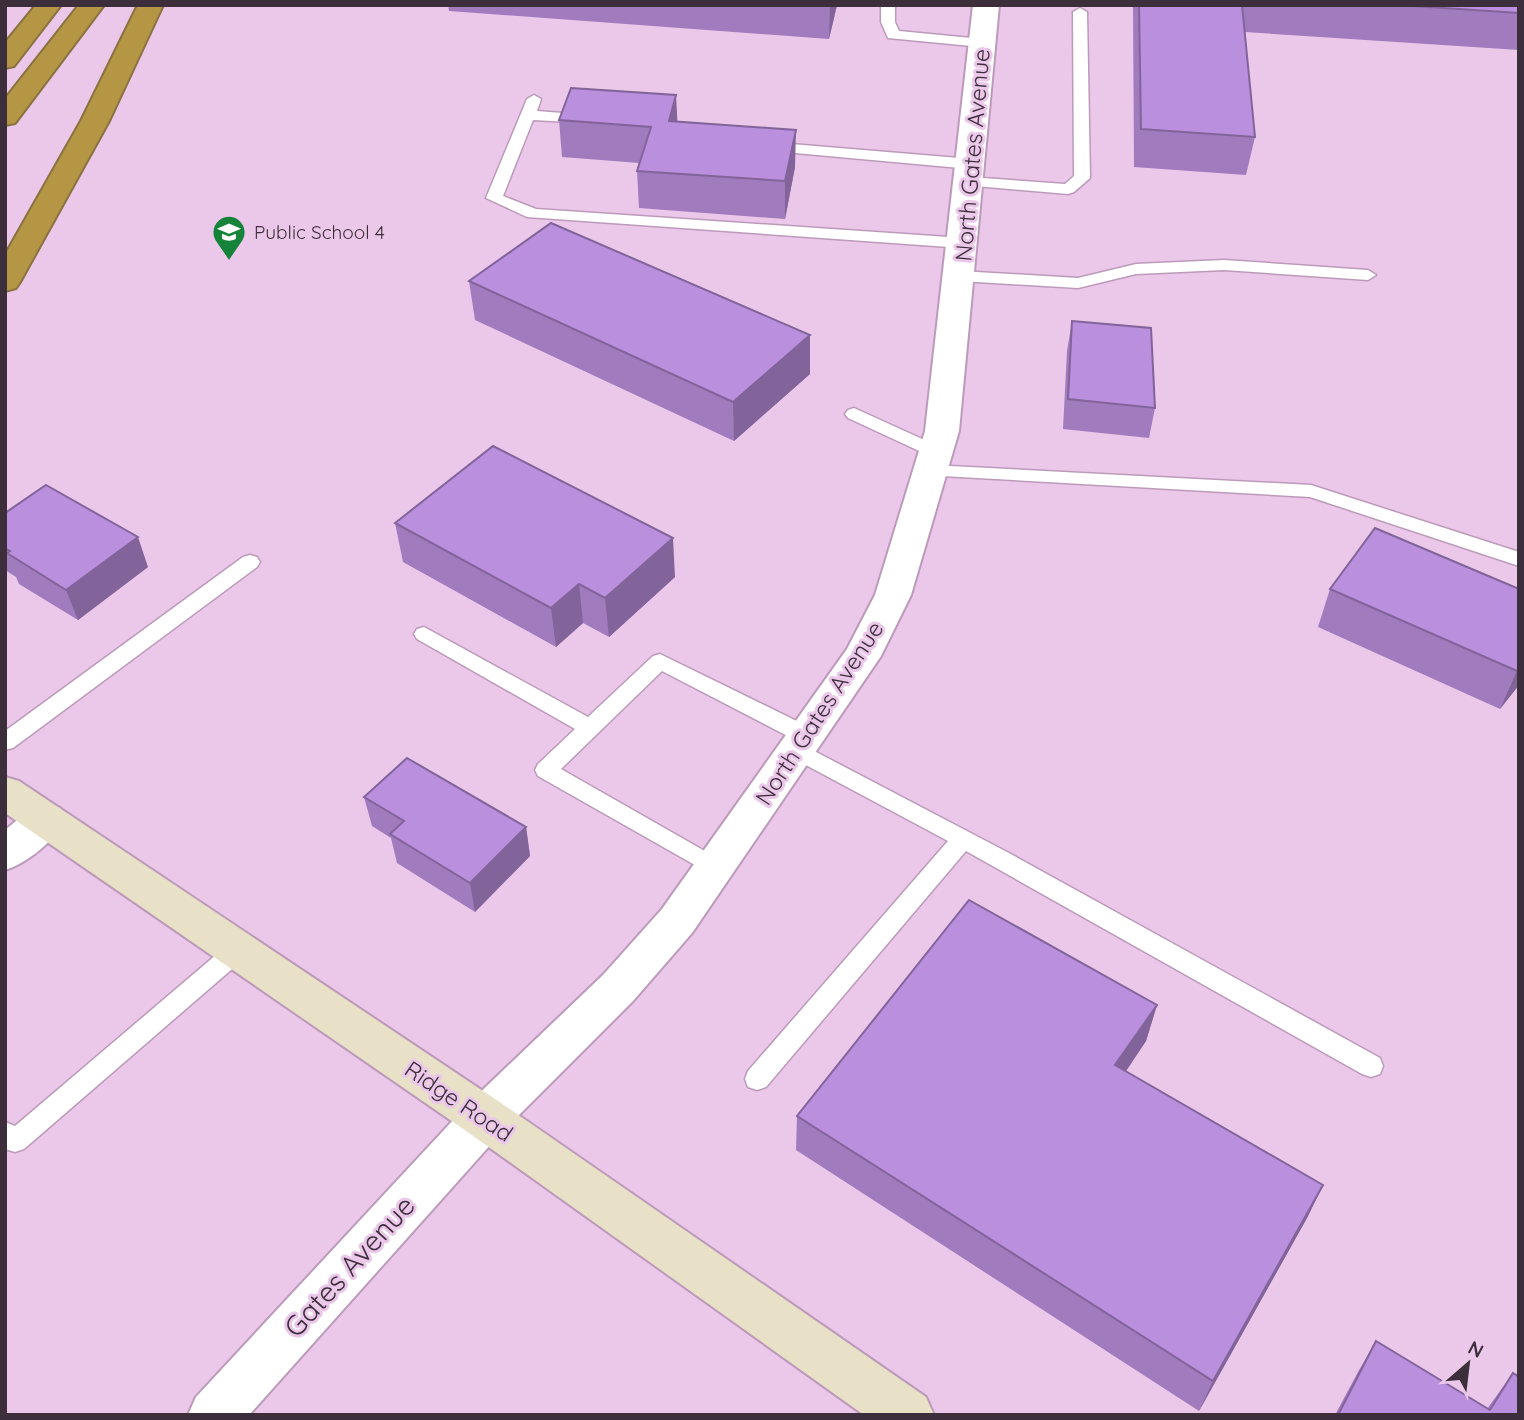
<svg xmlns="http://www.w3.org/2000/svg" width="1524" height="1420" font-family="Quicksand,sans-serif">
	<rect width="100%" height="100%" fill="#ebc8e9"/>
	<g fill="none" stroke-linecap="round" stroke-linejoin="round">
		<defs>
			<path id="service" d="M881,5h14v17l4,9 83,8 7,4 -7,4 -94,-9 -7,-16z
				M1080,8l7,4 3,166 -16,14 -6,2 -104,-9 -3,-3 8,-5 96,7 9,-8 -1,-164z
				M534,95l7,4 -4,12 51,4 7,4 -7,4 -55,-3 -30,76 33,13 427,29 8,5 -8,5 -436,-31 -41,-19 41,-99z
				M767,142l204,17 8,5 -8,5 -209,-19 -3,-3 3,-3z
				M1224,260l144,10 8,5 -8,5 -144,-10 -88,4 -58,14 -118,-7 -8,-5 8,-5 118,7 58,-14z
				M854,408l88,40 3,4 -3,4h-12l-82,-38 -3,-4 3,-4z
				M931,465l380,20 208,67v14l-209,-69 -386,-22 -2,-4 2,-4z
				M250,555l7,2 3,5 -3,5 -244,181 -8,2v-19l238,-174z
				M424,627l164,90 65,-61 7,-2 155,76 3,6 -3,6 -8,2 -8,-2 -137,-71 -101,98 163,93 3,6 -3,6 -8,3 -178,-101 -3,-6 3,-6 37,-35 -158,-90 -3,-5 3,-5z
				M797,742l210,110 373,206 3,8 -3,8 -9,3 -9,-3 -396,-223 -200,236 -9,3 -9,-3 -3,-8 3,-8 200,-230 -159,-85 -3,-6 3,-6z
				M238,940l8,3 4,7 -4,7 -222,192 -9,3 -10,-3v-27l10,4 215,-183z"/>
			<path id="minor" d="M973,5h26l-40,426 -48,164 -30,61 -189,277 -59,68 -132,132 -252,282h-61l8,-18 273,-294 134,-128 59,-66 185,-260 28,-54 50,-164z
				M46,803l14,5 6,11c-11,21 -38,44 -61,51v-40l27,-22z"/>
			<path id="secondary" d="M5,777l14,4 482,322 425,294 8,18h-70l-395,-282 -464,-320z"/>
			<path id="motorway" d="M36,5h25l-47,61 -9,2v-25z
				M79,5h25l-89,118 -10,2v-26z
				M138,5h25l-54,116 -89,161 -4,6 -11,3v-36l76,-134z"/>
		</defs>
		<use href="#service" stroke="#bc9aba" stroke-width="3"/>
		<use href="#minor" stroke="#bc9aba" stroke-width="4"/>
		<use href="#secondary" stroke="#bc9aba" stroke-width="4"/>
		<use href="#motorway" stroke="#8a7241" stroke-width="4"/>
		<use href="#service" fill="#fff" fill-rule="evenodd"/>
		<use href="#minor" fill="#fff" fill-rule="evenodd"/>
		<use href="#secondary" fill="#e8e0c7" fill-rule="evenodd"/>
		<use href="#motorway" fill="#b49644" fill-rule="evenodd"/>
	</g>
	<path fill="#a07bbe" d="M448,5h389l-8,34 -380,-28z
		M1133,5h386v45l-274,-18 10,105 -9,38 -112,-8z
		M559,120l118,1 118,46 -10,52 -146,-11 -2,-37 2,-8 -77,-6z
		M469,281l341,54v39l-76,67 -259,-121z
		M1072,321l83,87 -6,30 -86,-9 4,-78z
		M5,513l143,54 -70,53 -59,-36 -3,-7 -11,-7z
		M395,523l280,54 -66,60 -26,-14 -27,24 -153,-85z
		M1330,589h189v96l-19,24 -182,-82z
		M364,797l162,30 4,29 -55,56 -78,-49 -6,-25 -19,-12z
		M1157,1005l-11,36 -20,30 197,114 -16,33 -108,193 -403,-261 1,-34z
		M1376,1341l111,68 26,-36 6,42h-184l23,-43z"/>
	<path fill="#82649b" d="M830,5h7l-8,34z
		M676,95l2,37 -9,-11z
		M796,130l-1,37 -10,52v-38z
		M810,335v39l-76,67 -1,-39z
		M138,537l10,30 -70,53 -12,-30z
		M673,538l2,39 -66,60 -4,-39z
		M579,584l4,39 -27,24 -5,-39z
		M1519,669v16l-19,24 17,-38z
		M526,827l4,29 -55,56 -5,-29z
		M1157,1005l-11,36 -40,60 9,-36z
		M1323,1185l-16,33 -108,193 14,-30z"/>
	<path fill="#ba8fdd" stroke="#82649b" stroke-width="2" d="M1139,5h103l13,132 -114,-8z
		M1398,5h121v8z
		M571,88l105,7 -7,26 127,9 -11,51 -148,-10 14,-44 -92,-7z
		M551,223l259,112 -77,67 -264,-121z
		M1072,321l79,7 4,80 -87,-9z
		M493,446l180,92 -68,60 -26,-14 -28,24 -156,-85z
		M46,485l92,52 -72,53 -59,-37 3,-2 -5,-3v-35z
		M1375,528l144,61v80l-2,2 -187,-82z
		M407,758l119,69 -56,56 -80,-49 14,-13 -40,-24z
		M969,900l188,105 -42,60 208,120 -110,196 -416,-265z
		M1376,1341l114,69 23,-37 6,4v38h-181z"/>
	<defs>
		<symbol id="school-pin" viewBox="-11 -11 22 30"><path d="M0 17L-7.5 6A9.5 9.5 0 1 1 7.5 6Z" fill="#16833a" stroke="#ebc8e9"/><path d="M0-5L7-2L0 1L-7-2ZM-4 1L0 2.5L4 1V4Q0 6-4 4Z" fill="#fff"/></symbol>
	</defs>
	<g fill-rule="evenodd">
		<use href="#school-pin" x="210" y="213" width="38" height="52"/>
	</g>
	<g text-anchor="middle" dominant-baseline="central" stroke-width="6" stroke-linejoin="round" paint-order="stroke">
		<g font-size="19" fill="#3c2e3b" stroke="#ebc8e9" text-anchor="start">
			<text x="254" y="232">Public School 4</text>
		</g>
		<g font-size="23" fill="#3c2e3b" stroke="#ebc8e9">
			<text transform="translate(972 155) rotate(-85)">North Gates Avenue</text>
			<text transform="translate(819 713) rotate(-57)">North Gates Avenue</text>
			<text transform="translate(459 1101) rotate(34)">Ridge Road</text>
		</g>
		<g font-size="28" fill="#3c2e3b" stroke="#ebc8e9">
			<text transform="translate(349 1266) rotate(-48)">Gates Avenue</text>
		</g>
	</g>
	<rect width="1524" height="1420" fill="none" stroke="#3c2e3b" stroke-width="14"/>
	<g transform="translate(1468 1364) rotate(28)" stroke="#ebc8e9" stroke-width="5" paint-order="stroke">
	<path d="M0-5L12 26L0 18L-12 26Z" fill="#3c2e3b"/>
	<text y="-10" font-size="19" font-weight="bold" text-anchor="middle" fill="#3c2e3b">N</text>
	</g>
</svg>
